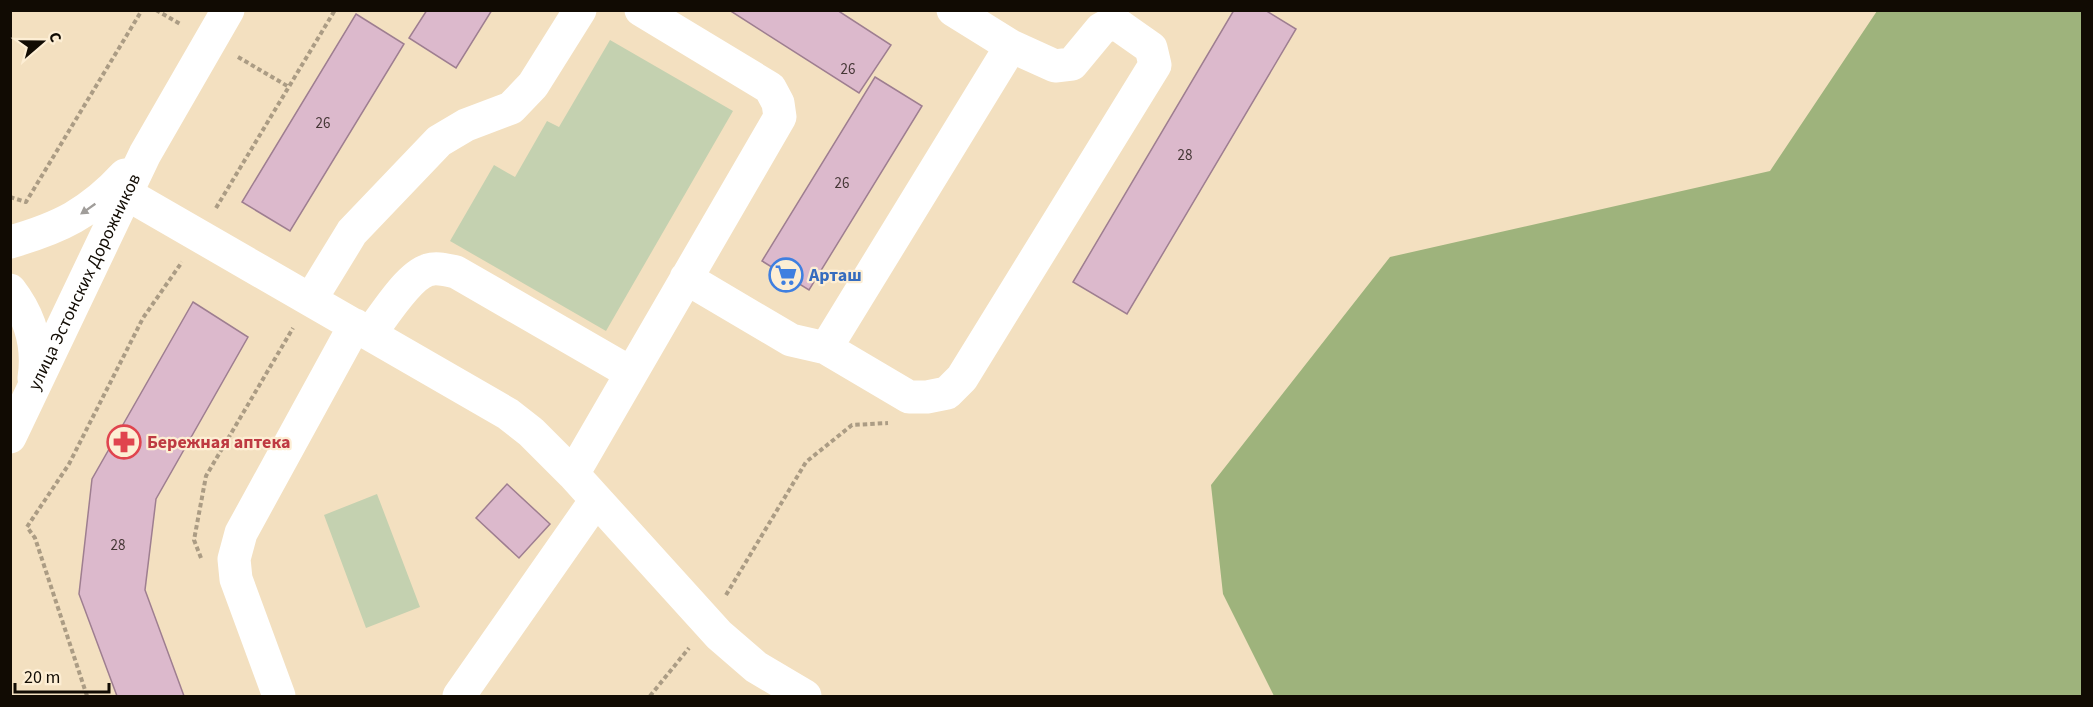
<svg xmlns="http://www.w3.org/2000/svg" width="2093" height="707" font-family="'Source Sans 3',sans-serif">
	<rect width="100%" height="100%" fill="#f3e0c0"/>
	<path fill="#c4d1b0" d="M610,40l123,71 -127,220 -156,-90 44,-76 21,12 32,-56 12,6z
		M377,494l43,113 -54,21 -42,-113z"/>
	<path fill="#9eb37c" d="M1877,11h205v685h-808l-51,-102 -12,-109 179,-228 380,-86z"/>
	<path fill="#dcb9cc" stroke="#9e7e90" stroke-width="1.5" d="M427,10h65l-36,58 -47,-30z
		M729,10h108l54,35 -32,48z
		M1234,10h31l31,19 -169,285 -54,-32z
		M356,14l48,30 -114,187 -48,-29z
		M875,77l47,29 -113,184 -47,-29z
		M193,302l55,35 -92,162 -11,91 39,106h-67l-38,-102 13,-115z
		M507,484l43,40 -31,34 -43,-40z"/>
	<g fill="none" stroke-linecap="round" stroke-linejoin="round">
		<path stroke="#ab9c84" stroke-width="4" stroke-dasharray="4.5 3" stroke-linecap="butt" d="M156,10l26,15
			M238,57l51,30
			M10,197l16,5 116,-192
			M216,208l119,-198
			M201,558l-7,-18 12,-64 87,-148
			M726,595l80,-133 46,-37 36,-2
			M87,696l-52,-158 -8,-11 42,-63 74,-146 39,-56
			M650,696l39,-48"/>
		<path stroke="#fff" stroke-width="33" d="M125,193l383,221 23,18 42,42 146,161 37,32 49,29
			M686,278l105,62 35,8 83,49h18l20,-4 15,-15 193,-313 -4,-17 -37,-26 -13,7 -29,35 -17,2 -44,-20 -58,-36
			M311,299l41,-67 87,-91 27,-16 45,-17 22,-23 47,-75
			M370,334c13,-17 38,-58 58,-64 9,-3 18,0 28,2l175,101
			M826,348l185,-302
			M573,474l207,-357 -2,-14 -8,-15 -129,-78
			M279,696l-43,-117 -2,-20 7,-26 114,-208
			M459,696l137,-196"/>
		<g stroke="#fff" stroke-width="33">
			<path d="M10,242c50,-14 80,-29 115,-67"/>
			<path d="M10,290c20,26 29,55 24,88"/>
			<path id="s1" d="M10,437l135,-283 83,-144"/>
		</g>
	</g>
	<defs><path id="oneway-solid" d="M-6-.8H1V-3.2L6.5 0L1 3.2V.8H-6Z" transform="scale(1.5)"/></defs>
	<use fill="#a09d9a" href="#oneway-solid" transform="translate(88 209) rotate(145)"/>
	<defs>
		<symbol id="supermarket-ring" viewBox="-11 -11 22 22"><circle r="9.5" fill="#fdeed4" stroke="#3f7fe0" stroke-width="1.5"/><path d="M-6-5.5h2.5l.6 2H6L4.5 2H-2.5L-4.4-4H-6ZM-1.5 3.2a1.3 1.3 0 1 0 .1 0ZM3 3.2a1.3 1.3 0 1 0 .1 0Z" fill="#3f7fe0"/></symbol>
		<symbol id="pharmacy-ring" viewBox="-11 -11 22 22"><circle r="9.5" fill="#fdeed4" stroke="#e0444e" stroke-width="1.5"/><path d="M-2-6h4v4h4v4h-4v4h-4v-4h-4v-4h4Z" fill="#e0444e"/></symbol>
	</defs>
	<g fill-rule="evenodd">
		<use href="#supermarket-ring" x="767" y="256" width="38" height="38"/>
		<use href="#pharmacy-ring" x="105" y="423" width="38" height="38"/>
	</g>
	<g text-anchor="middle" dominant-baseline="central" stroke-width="4.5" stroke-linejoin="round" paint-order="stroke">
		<g font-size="15" fill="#443635">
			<text x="848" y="69">26</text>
			<text x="323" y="123">26</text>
			<text x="1185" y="155">28</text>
			<text x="842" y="183">26</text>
			<text x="118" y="545">28</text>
		</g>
		<g font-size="18" font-weight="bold" fill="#366cbe" stroke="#fdeed4" text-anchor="start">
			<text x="809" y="275">Арташ</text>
		</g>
		<g font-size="18" fill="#110b03" stroke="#fdeed4">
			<text stroke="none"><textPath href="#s1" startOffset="172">улица Эстонских Дорожников</textPath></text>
		</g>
		<g font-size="18" font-weight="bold" fill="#be3a42" stroke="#fdeed4" text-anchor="start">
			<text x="147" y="442">Бережная аптека</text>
		</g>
	</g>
	<rect width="2093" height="707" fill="none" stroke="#110b03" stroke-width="24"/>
	<g transform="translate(42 42) rotate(70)" stroke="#fdeed4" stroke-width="4.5" paint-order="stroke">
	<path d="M0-4.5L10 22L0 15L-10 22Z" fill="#110b03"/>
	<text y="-9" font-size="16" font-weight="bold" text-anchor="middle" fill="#110b03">С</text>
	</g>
	<path d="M15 683v9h94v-9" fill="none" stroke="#110b03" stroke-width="3"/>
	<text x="24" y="683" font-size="18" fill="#110b03" stroke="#fdeed4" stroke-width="4.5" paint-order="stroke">20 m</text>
</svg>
